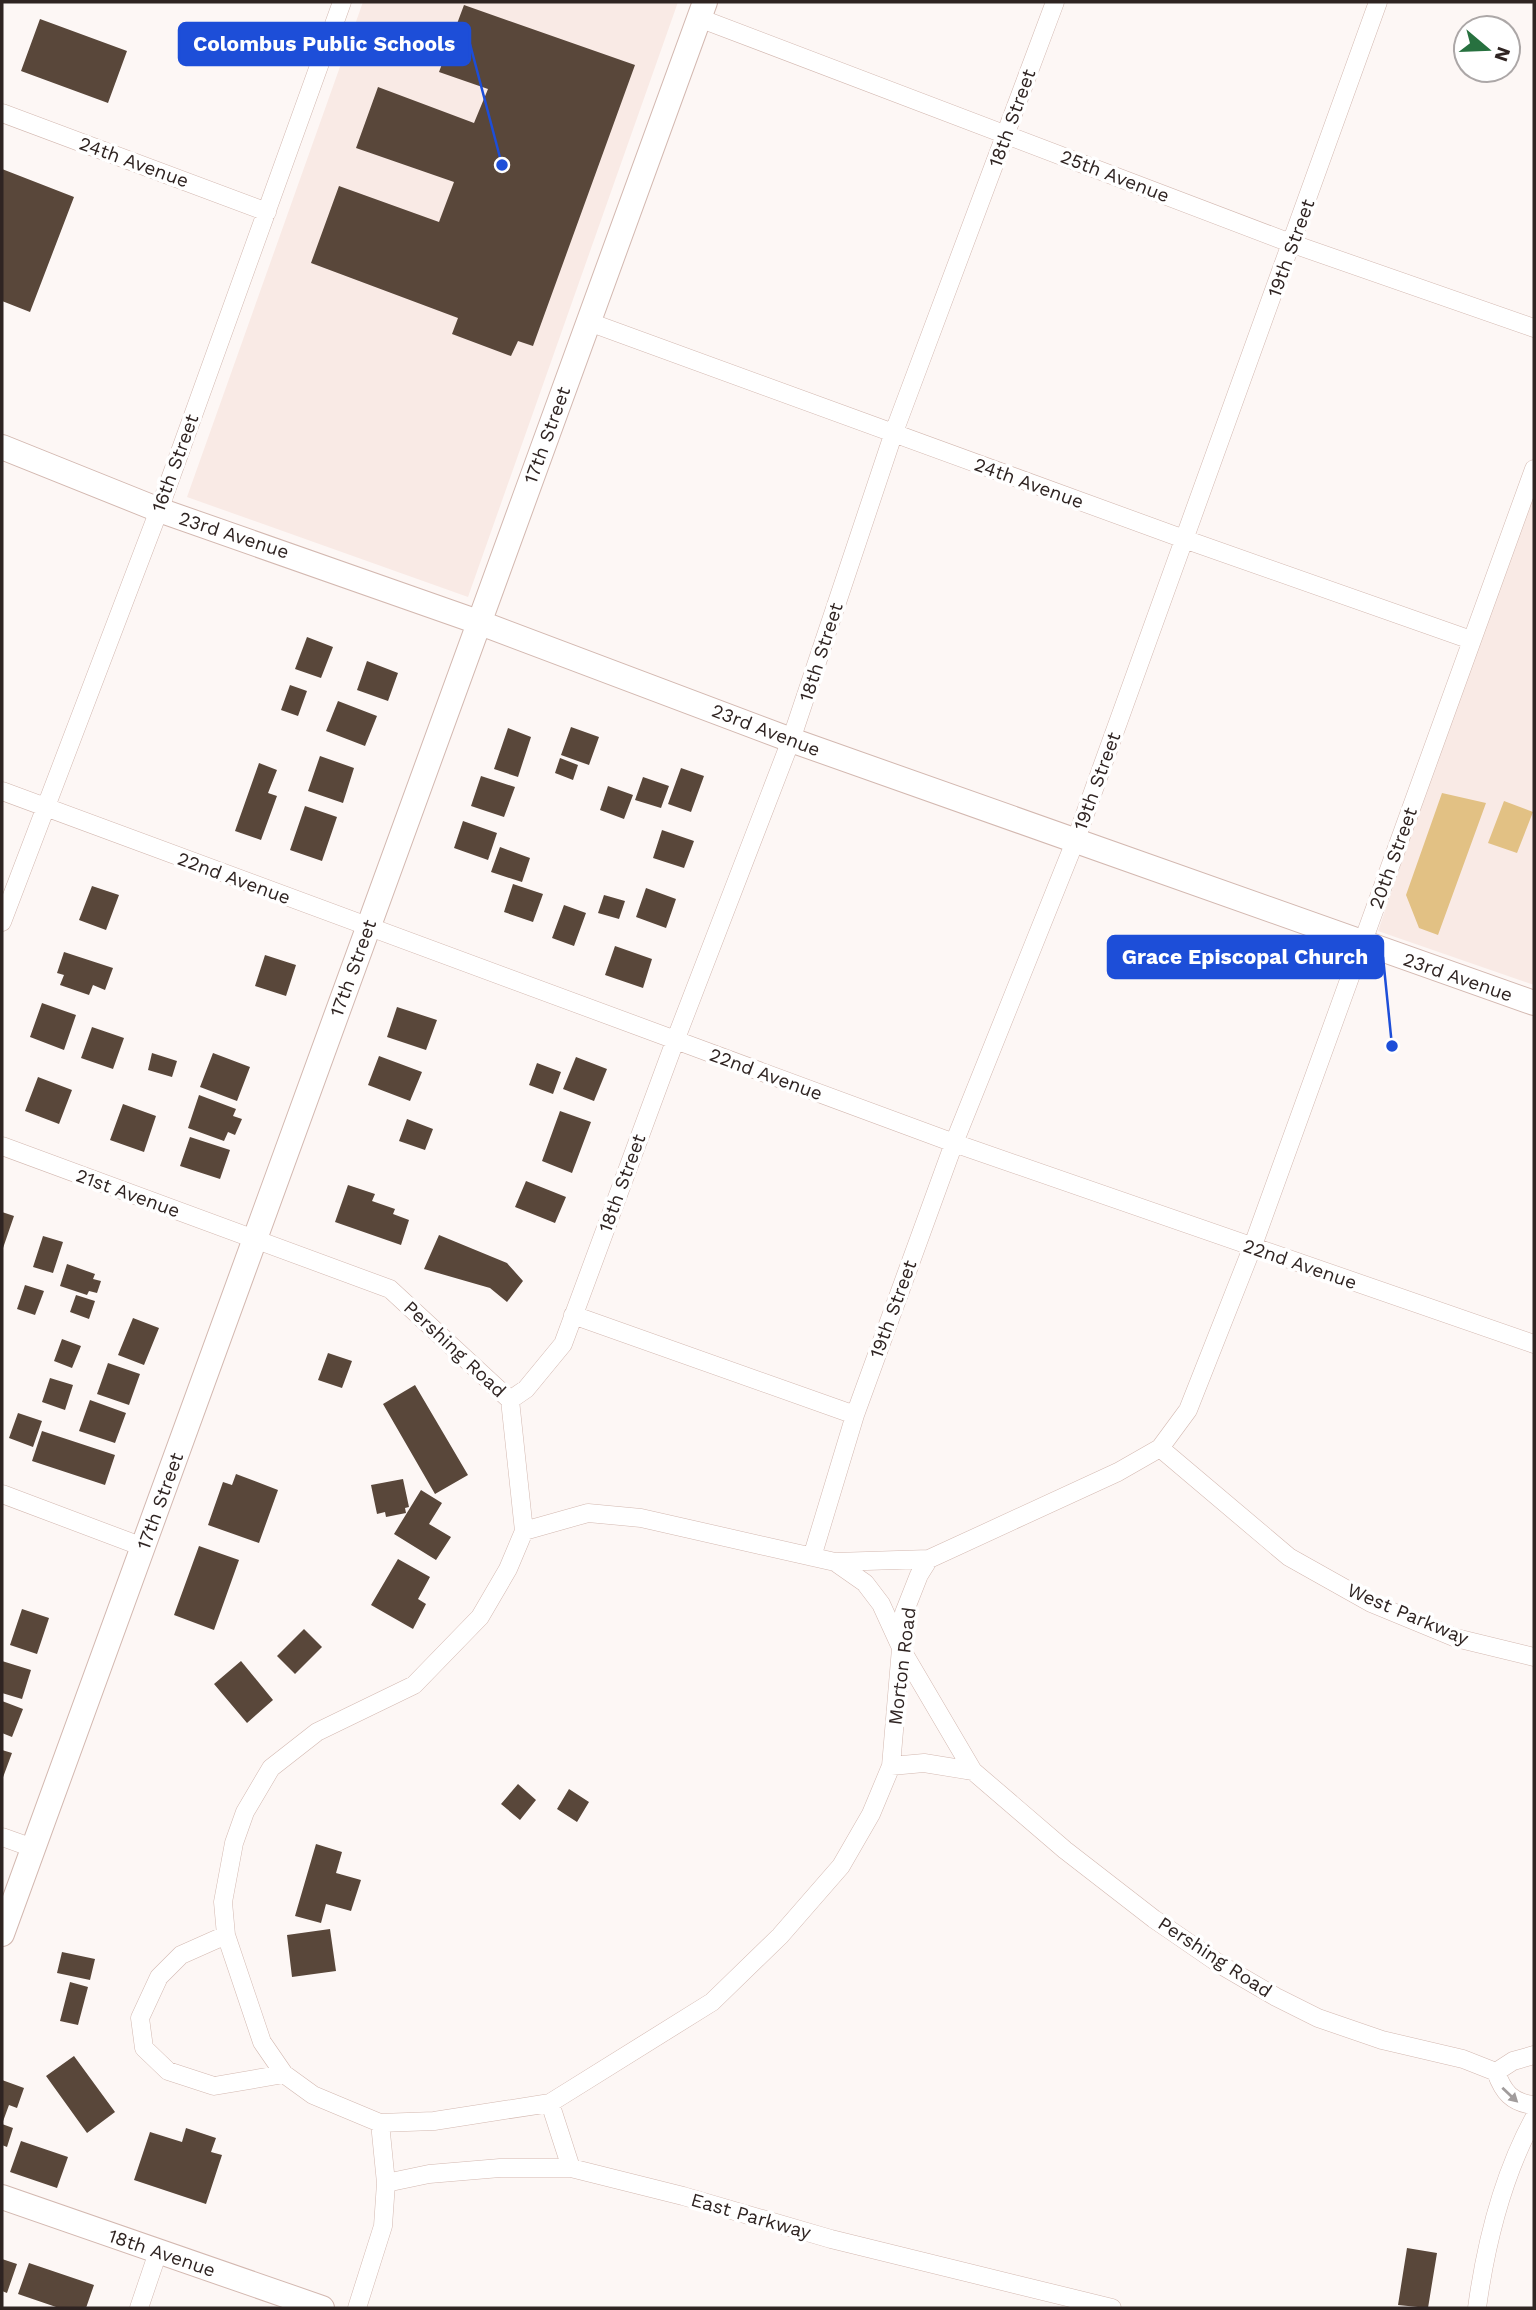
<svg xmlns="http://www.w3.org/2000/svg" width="1536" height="2310" font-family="'Work Sans',sans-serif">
	<rect width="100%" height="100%" fill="#fdf7f5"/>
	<path fill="#f9eae5" d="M363,2h315l-210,595 -281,-100z
		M1534,480v505l-156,-54z"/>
	<path fill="#e2c184" d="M1442,793l44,10 -48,132 -19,-7 -13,-33z
		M1504,801l29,11 -16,41 -29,-10z"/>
	<path fill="#59473a" d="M464,5l171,60 -102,281 -15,-5 -7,15 -59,-22 6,-16 -147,-55 28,-77 100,36 15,-40 -98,-34 22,-61 96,36 14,-34 -49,-17z
		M40,19l87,32 -19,52 -87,-32z
		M2,169l72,28 -44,115 -28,-11z
		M307,637l26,10 -12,31 -26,-9z
		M367,661l31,12 -10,28 -31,-11z
		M290,685l17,6 -9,25 -17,-6z
		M338,701l39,15 -12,30 -39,-15z
		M571,727l28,10 -10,28 -28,-10z
		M508,728l23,9 -13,40 -24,-8z
		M320,756l34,12 -11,35 -35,-12z
		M560,758l18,7 -5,15 -18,-7z
		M259,763l18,7 -9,23 9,3 -16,44 -26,-9z
		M681,768l23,8 -13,36 -23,-8z
		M481,776l34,11 -11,30 -33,-11z
		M643,777l26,9 -8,22 -26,-8z
		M608,786l25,9 -9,24 -24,-9z
		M305,806l32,11 -15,44 -32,-11z
		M463,821l34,12 -9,27 -34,-12z
		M662,830l32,11 -10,27 -31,-10z
		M500,847l30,11 -8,24 -31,-10z
		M513,884l30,10 -10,28 -29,-10z
		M92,886l27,9 -13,35 -27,-10z
		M646,888l30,11 -10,29 -30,-11z
		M604,895l21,6 -6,18 -21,-6z
		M564,905l22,8 -12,33 -22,-8z
		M615,946l37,13 -9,29 -38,-13z
		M64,952l49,16 -8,22 -12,-5 -4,10 -29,-10 4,-10 -7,-2z
		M265,955l31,10 -10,31 -31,-10z
		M42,1003l34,12 -12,35 -34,-13z
		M397,1007l40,13 -11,30 -39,-13z
		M92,1027l32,11 -11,31 -32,-11z
		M152,1053l25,8 -5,16 -24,-7z
		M213,1053l37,14 -13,34 -37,-14z
		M379,1056l43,16 -12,29 -42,-16z
		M576,1057l31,12 -13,32 -31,-12z
		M537,1063l24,9 -8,22 -24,-9z
		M38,1077l34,13 -13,34 -34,-13z
		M199,1095l37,14 -3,7 9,3 -7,16 -7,-3 -4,9 -36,-13z
		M123,1104l33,12 -12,36 -34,-12z
		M560,1111l31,11 -19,51 -30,-12z
		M407,1119l26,10 -8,21 -26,-9z
		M190,1137l40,13 -10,29 -40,-13z
		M526,1181l40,16 -11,26 -40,-16z
		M348,1185l27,9 -3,7 23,8 -2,5 16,6 -8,25 -66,-23z
		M2,1212l12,4 -12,35z
		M439,1235l68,28 16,18 -16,21 -17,-14 -66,-19z
		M43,1236l20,6 -10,31 -20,-6z
		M67,1264l28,10 -2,5 8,2 -4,12 -8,-2 -2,4 -27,-9z
		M25,1285l19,6 -9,24 -18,-6z
		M76,1295l19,6 -6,18 -19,-7z
		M133,1318l26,10 -15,37 -26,-10z
		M62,1339l19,7 -9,22 -18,-7z
		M328,1353l24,8 -10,27 -24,-8z
		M108,1363l32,11 -11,31 -32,-11z
		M50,1378l23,7 -8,25 -23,-8z
		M415,1385l53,90 -33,19 -52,-90z
		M90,1400l36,13 -11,30 -36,-12z
		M18,1413l24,8 -9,26 -24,-9z
		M42,1431l73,24 -10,30 -73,-24z
		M236,1474l42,16 -19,53 -51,-18 15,-43 9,3z
		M403,1479l6,28 -4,1 1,5 -20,4 -1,-5 -8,2 -6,-29z
		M421,1490l21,13 -13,21 22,13 -15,23 -42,-26z
		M199,1546l40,14 -25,70 -40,-15z
		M398,1559l32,18 -12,22 8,5 -13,25 -42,-24z
		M22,1609l27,9 -12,36 -27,-9z
		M304,1629l18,18 -27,27 -18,-18z
		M2,1661l29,9 -9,29 -20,-6z
		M241,1661l32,39 -26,23 -33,-39z
		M2,1701l21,8 -11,28 -10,-4z
		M2,1750l10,3 -10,27z
		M518,1784l18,16 -16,20 -19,-16z
		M569,1789l20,13 -12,20 -20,-13z
		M316,1844l26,8 -6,21 25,7 -10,31 -25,-7 -5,19 -26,-7z
		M330,1929l6,42 -44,6 -5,-42z
		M62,1952l33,7 -5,21 -33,-7z
		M70,1982l18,5 -10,38 -18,-4z
		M74,2056l41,56 -28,21 -41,-57z
		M2,2080l22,8 -7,20 -8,-3 -7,19 11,4 -6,19 -5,-2z
		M186,2128l30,10 -5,14 11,3 -16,49 -72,-24 16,-48 32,10z
		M21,2141l47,16 -11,31 -47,-16z
		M1407,2248l30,5 -9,55 -30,-3z
		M2,2259l15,5 -10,29 -5,-2z
		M29,2263l65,22 -8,23h-27l-41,-14z"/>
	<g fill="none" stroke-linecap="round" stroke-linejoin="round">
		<defs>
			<path id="minor" d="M699,18l594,226 241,84
				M2,113l265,99
				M589,322l595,217 287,101
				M2,791l952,352 580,201
				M2,922l157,-412 183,-508
				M2,1146l388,143 120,111 14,131 64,-18 53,5 194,44 94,-3
				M573,1315l282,100
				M510,1400l16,-11 37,-45 112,-303 116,-301 103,-308 161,-430
				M1160,1448l129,109 82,46 85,35 78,19
				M2,1494l141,53
				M524,1531l-16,38 -28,48 -66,68 -97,47 -46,36 -26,44 -11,31 -11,59 3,33 36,107 22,32 29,21 67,28 54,-2 116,-18 162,-101 68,-66 61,-70 30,-52 20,-48 13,-153 15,-38 10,-16 189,-87 42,-24 28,-38 64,-162 282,-779
				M812,1557l43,-142 99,-272 122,-304 302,-837
				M835,1562l30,21 16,21 22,48 70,119 92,79 89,69 67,46 55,32 42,21 64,22 81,19 33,13c7,20 16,31 38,33
				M891,1766l33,-3 49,8
				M2,1837l31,11
				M226,1935l-45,20 -22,22 -19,41 4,30 24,23 46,15 70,-12
				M1496,2072l17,-11 21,-6
				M550,2103l21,65
				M386,2183l43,-9 71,-6h71l112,28 148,43 281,69
				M139,2308l19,-56
				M357,2308l26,-82 3,-43 -6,-60
				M1477,2308c9,-66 25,-131 57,-190"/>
			<path id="secondary" d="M2,447l157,63 319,112 313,118 743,263
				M2,1934l703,-1932
				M2,2197l320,111"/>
		</defs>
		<use href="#minor" stroke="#d3b8b0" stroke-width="19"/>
		<use href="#secondary" stroke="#d3b8b0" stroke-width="26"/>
		<use href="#minor" stroke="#fff" stroke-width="18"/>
		<use href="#secondary" stroke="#fff" stroke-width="24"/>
	</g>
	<defs><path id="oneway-solid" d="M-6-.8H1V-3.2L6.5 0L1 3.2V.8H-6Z" transform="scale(1.75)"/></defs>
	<use fill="#a19c9c" href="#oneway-solid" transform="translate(1510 2095) rotate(43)"/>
	<g text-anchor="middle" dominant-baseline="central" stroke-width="7" stroke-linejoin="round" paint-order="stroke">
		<g font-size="19" fill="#2f2422" stroke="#fff">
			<text transform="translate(1012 118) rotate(-70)">18th Street</text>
			<text transform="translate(134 162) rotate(20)">24th Avenue</text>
			<text transform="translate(1115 176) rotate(21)">25th Avenue</text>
			<text transform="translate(1291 248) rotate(-70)">19th Street</text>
			<text transform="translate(547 435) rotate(-70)">17th Street</text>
			<text transform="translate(175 463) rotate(-70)">16th Street</text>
			<text transform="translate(1029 483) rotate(20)">24th Avenue</text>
			<text transform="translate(234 535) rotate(18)">23rd Avenue</text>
			<text transform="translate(821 652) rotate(-72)">18th Street</text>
			<text transform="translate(766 730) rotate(21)">23rd Avenue</text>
			<text transform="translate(1097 781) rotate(-70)">19th Street</text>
			<text transform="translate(1393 858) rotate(-70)">20th Street</text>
			<text transform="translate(234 878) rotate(20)">22nd Avenue</text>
			<text transform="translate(353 968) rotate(-70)">17th Street</text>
			<text transform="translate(1458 977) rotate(19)">23rd Avenue</text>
			<text transform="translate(766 1074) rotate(20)">22nd Avenue</text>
			<text transform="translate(622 1183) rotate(-70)">18th Street</text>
			<text transform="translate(128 1193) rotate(20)">21st Avenue</text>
			<text transform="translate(1300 1264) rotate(19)">22nd Avenue</text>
			<text transform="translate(893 1309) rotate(-70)">19th Street</text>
			<text transform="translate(455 1349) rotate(43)">Pershing Road</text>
			<text transform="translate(160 1501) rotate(-70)">17th Street</text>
			<text transform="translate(1408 1614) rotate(23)">West Parkway</text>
			<text transform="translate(902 1666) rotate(-83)">Morton Road</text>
			<text transform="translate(1215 1957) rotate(33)">Pershing Road</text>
			<text transform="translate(751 2216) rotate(16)">East Parkway</text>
			<text transform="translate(162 2253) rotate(19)">18th Avenue</text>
		</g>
	</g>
	<path fill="none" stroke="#1d4ed8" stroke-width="2.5" d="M502 165L470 44M1392 1046L1383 957"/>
	<g fill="#1d4ed8" stroke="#fff" stroke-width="2.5">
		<circle cx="502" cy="165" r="7"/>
		<circle cx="1392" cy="1046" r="7"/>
	</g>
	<g fill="#1d4ed8" stroke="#1d4ed8" stroke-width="2.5">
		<rect x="179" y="23" width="291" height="42" rx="7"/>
		<rect x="1108" y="936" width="275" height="42" rx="7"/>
	</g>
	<g font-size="21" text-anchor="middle" font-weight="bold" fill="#fff">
		<text x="324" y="51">Colombus Public Schools</text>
		<text x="1245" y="964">Grace Episcopal Church</text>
	</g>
	<rect width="1536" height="2310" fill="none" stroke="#2f2422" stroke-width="7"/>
	<g transform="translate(1487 49) rotate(109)"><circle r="33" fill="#ffffff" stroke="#aca7a7" stroke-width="2"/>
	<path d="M0-5L12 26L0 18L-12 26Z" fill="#27713f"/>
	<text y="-10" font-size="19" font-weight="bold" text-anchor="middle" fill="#2f2422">N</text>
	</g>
</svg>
